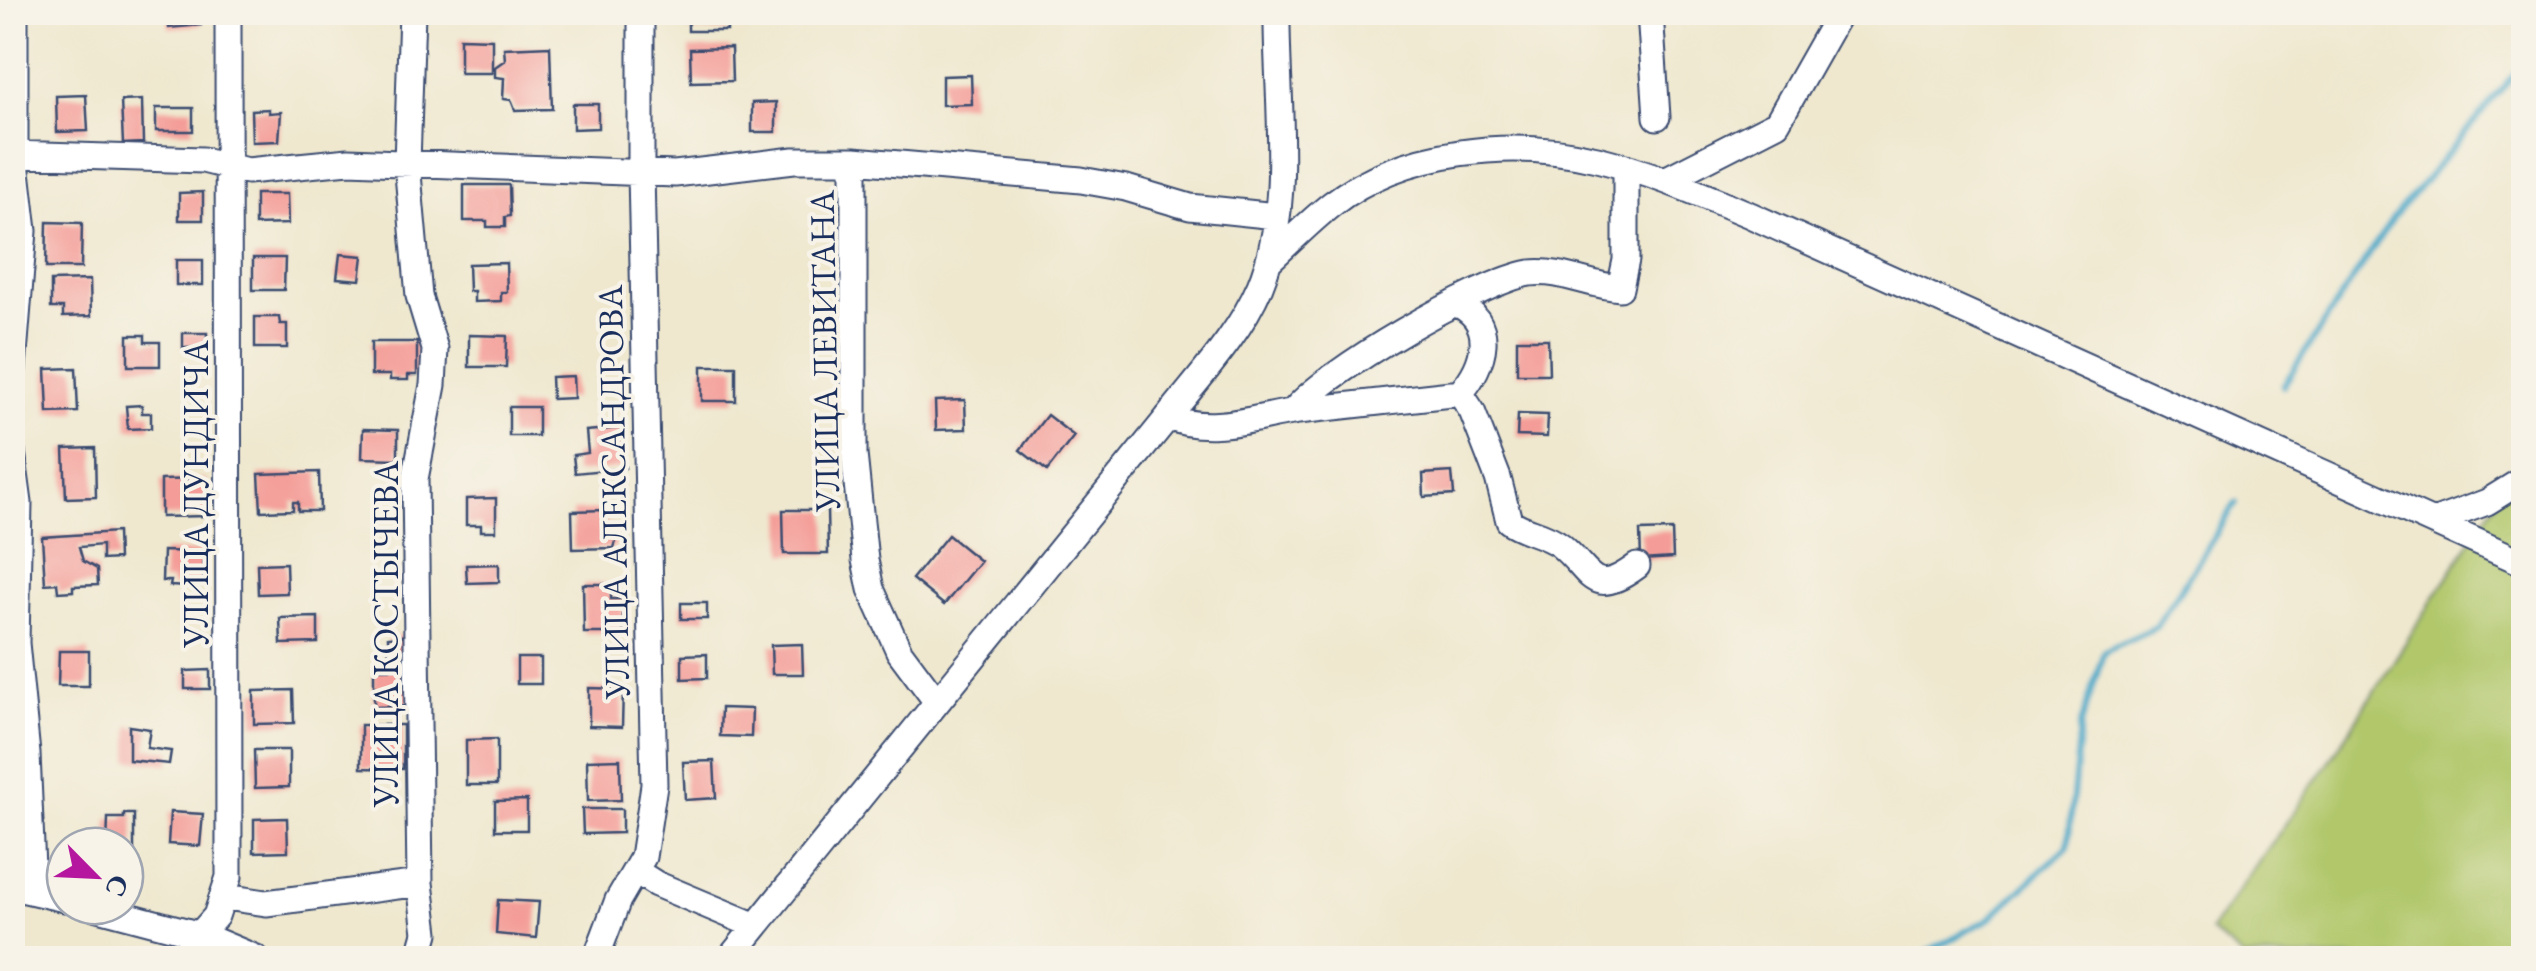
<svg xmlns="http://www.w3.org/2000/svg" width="2536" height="971" font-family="'EB Garamond',serif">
	<rect width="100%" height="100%" fill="#f7f3e8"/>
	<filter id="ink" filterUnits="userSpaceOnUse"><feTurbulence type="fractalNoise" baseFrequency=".01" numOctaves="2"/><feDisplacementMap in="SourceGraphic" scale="20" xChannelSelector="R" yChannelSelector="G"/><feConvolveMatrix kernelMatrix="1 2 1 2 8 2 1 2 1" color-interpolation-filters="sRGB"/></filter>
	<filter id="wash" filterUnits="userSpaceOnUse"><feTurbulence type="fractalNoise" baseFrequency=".0048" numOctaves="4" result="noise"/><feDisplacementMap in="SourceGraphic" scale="40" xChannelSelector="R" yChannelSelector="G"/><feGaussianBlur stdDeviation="2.25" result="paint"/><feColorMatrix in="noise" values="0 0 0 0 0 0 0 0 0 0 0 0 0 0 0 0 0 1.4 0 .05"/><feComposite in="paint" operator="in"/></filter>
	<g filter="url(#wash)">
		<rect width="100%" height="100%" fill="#efe8cf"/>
		<path fill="#b1c76b" stroke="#667b64" stroke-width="2.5" d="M2523,476v482h-279l-34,-27 121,-172 175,-273z"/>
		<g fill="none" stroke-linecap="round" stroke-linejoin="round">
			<path stroke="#48a7c7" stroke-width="6" d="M2283,386l110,-168 131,-155
				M1915,958l74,-39 79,-73 12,-119 24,-76 52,-24 80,-124"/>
		</g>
		<g id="blocks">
			<path fill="#f49d98" d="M168,12h32l1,13 -32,3z
				M688,12h39v19h-39z
				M460,38l32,1v34h-32z
				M550,46l2,63 -37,1 -4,-10 -8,-1 1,-21 -9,-1v-10l10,-7 -1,-12z
				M731,48l1,33 -41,1 -1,-33z
				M971,75l1,29 -30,1v-29z
				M86,95l2,36 -31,1 -1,-36z
				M142,100l1,43 -20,1 -2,-43z
				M776,102v30h-24v-29z
				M573,104h25v24l-25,1z
				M156,108h37v23h-37z
				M269,109v4l12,-1 -2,29 -27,1 -1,-32z
				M464,185h45l1,31 -5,1v10h-18v-6h-23z
				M203,192v28h-24v-27z
				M255,194h32l1,30 -33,1z
				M47,222l35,1 -1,45h-35z
				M340,254l23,2 -3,24 -23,-2z
				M253,258h32l-1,32h-31z
				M176,260h27v25h-27z
				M506,263l1,29h-6v9l-27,1v-11h-5l-1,-27z
				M90,280l1,36 -28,1v-9h-12v-27z
				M255,317h24l1,7h7v24h-32z
				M183,333h24v15h-24z
				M128,335h17v7h15v24h-32z
				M469,335l38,1 -1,31h-37z
				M1517,339h31l1,35h-32z
				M371,342h46v33h-9v5h-18v-5h-19z
				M702,366h34v35h-34z
				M76,368l2,44 -30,1 -2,-44z
				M573,376l1,22 -22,1 -1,-22z
				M965,400l1,29 -30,1 -1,-29z
				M142,405v8h9v15l-23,1 -2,-23z
				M509,407h29v29h-29z
				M1518,414l30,1 -1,22 -30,-1z
				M1047,415l27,21 -27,35 -27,-21z
				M621,428l4,40 -50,5 -2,-18 15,-2 -2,-22z
				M363,429l35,1v29l-36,-1z
				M95,448l1,49 -30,1 -2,-49z
				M319,472l1,39h-22v-9h-5v8l-32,1 -2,-37z
				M1452,472l2,23 -30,2 -1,-23z
				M206,479v37l-45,1v-37z
				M496,498v33h-15v-6h-15v-26z
				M605,510l1,15h6l7,7 -5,16 -41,1 -1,-38z
				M783,510h44l1,44h-44z
				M1672,530l1,28 -32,2 -1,-29z
				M117,532l1,27 -16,1v-15l-23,2 4,14 14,8 1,16 -25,1v5l-15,1 -1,-9 -12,1 -3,-47z
				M948,535l32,26 -36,44 -32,-26z
				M163,551l41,1 -1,30 -14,-1 -1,6 -18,-1 1,-5h-9z
				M286,563l1,30 -29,1 -1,-30z
				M499,564v18l-32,1 -1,-18z
				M583,584h28v15h12v34h-39z
				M681,603h26v16h-26z
				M318,617v26l-37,1 -1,-26z
				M408,635l1,16 -20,2 -1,-16z
				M802,644l1,30h-31l-1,-29z
				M59,651h30v35h-31z
				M707,654v24l-25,1v-24z
				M517,658h24v26h-24z
				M410,668l1,38 -37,1v-38z
				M210,670v19h-25v-18z
				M589,688l34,1 -1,38 -33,-1z
				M293,690l1,33 -40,1v-33z
				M721,708l31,1 -1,28 -31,-1z
				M361,725h42v44l-42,-1z
				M129,726l21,3 -3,19 24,3 -2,13 -40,-4z
				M497,739v46h-31v-45z
				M254,750h35v37l-34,1z
				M620,759l1,41 -33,1 -1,-41z
				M714,761l2,37 -31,2 -2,-38z
				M527,800v30h-32v-29z
				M582,809h40v24l-39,1z
				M170,812l33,2 -3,32 -32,-2z
				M124,814h10v37h-9v-5h-18l1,-28h16z
				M287,818l1,33 -34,1v-33z
				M498,900l41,2 -3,36 -40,-4z"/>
		</g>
	</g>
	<g filter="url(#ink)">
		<use href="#blocks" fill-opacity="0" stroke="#3b4b6f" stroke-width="2.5"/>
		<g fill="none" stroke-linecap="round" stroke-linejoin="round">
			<defs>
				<path id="minor" d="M412,12l-5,151 12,133 16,53 -2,36 -18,94 5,404 6,50 -7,25
					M1650,12l7,105
					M12,154l191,6 44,11 102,-10 326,13 119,-14h60l227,20 45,8 64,19 86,9
					M854,160v294l11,106 6,29 28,62 38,51
					M1665,180l112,-57 63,-111
					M1269,261c21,-19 41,-40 63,-57 71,-55 180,-66 265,-45 53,13 103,35 153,56l774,348
					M12,379l12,-148 -9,-77v-142
					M1460,393l12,18 26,67 11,43c15,11 35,12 51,24 32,26 31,55 77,21
					M1293,412c29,-39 188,-131 237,-139 30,-4 60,13 90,15l6,-28v-92
					M1168,417c43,18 87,0 130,-6 54,-6 108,-12 162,-18 25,-28 38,-72 -5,-90
					M12,451l7,52 -3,140 11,111 6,137 -21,-10
					M2433,522l54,-20 37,-23
					M637,872l19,12 100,42
					M17,888l48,11
					M225,897l41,6 154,-20
					M91,906l110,29 55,23
					M179,958l37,-42 13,-39 -1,-865
					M596,958l22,-58 25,-43 11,-72 -13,-613v-160
					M730,958l438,-541c33,-42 71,-82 92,-131 34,-83 16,-186 17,-274"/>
			</defs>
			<use href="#minor" stroke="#3b4b6f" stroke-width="29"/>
			<use href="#minor" stroke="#fff" stroke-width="25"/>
		</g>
	</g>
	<g text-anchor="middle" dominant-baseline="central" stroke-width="8" stroke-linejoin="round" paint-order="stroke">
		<g font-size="35" fill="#1b2f5e" stroke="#f7f3e8">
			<text transform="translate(824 351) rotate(-91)">УЛИЦА ЛЕВИТАНА</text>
			<text transform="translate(613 492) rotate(-91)">УЛИЦА АЛЕКСАНДРОВА</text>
			<text transform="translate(195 494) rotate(-90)">УЛИЦА ДУНДИЧА</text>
			<text transform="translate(385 634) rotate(-90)">УЛИЦА КОСТЫЧЕВА</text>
		</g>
	</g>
	<rect width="2536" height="971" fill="none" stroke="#f7f3e8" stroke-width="50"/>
	<g transform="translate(95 876) rotate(114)"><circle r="48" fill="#f7f3e8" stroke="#9fa5b1" stroke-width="2.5"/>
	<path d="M0-8L18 38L0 25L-18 38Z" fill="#b5179e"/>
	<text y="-15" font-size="28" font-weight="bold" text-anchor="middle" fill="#1b2f5e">С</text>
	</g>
</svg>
